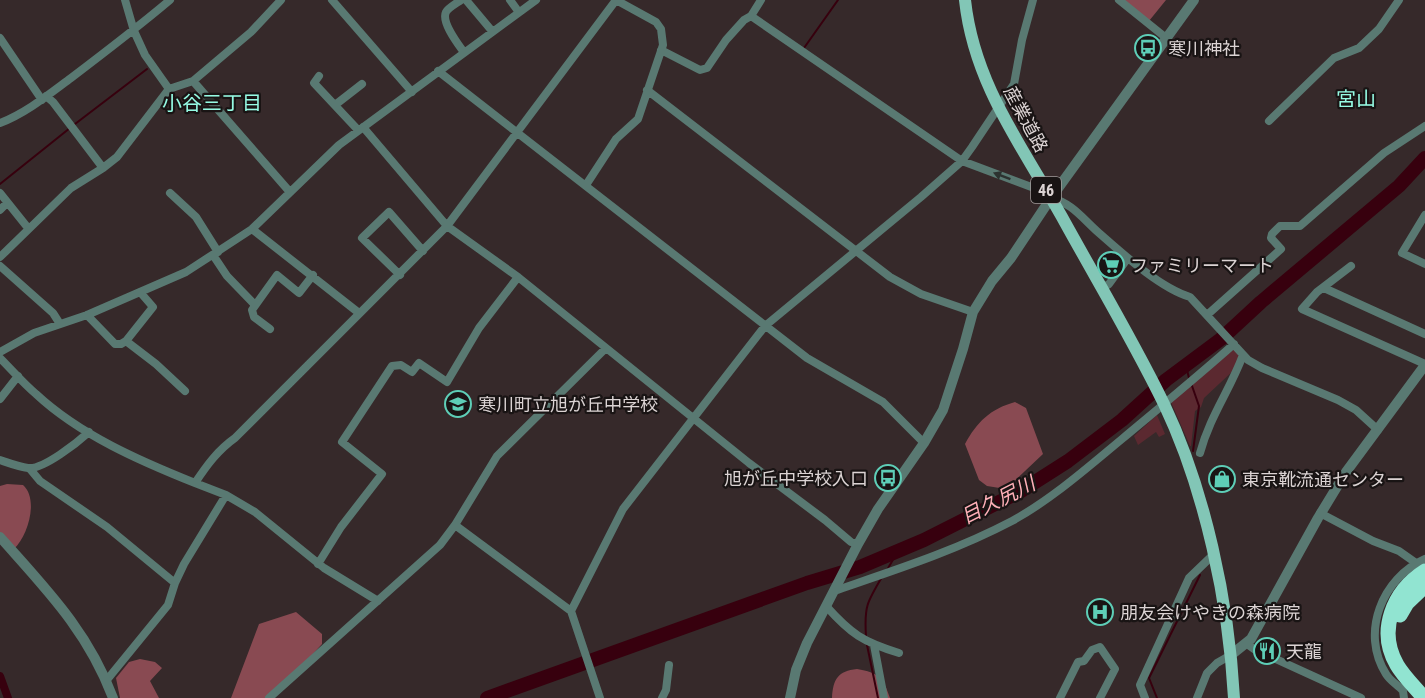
<svg xmlns="http://www.w3.org/2000/svg" width="1425" height="698" font-family="'Roboto Condensed','Noto Sans JP',sans-serif">
	<rect width="100%" height="100%" fill="#36292a"/>
	<path fill="#5b2930" d="M1234,349l6,6 -5,14 -31,29 -3,9 -6,4 -4,35h-1l-19,-44z
		M1157,415l8,19 -6,3 -3,-5 -18,13 -4,-9z"/>
	<path fill="#894a52" d="M1124,0h42l-17,21z
		M1015,402l11,6 17,46 -37,35 -19,-3 -8,-6 -14,-36c12,-22 25,-35 50,-42z
		M7,484l16,1c16,14 5,51 -9,64l-14,-9v-54z
		M296,612l26,22v10l-49,54h-42l28,-74z
		M140,659l15,3 7,6 -12,13 9,17h-39l-4,-20 13,-16z
		M857,669c22,4 26,8 33,29h-58c1,-19 6,-27 25,-29z"/>
	<g fill="none" stroke-linecap="round" stroke-linejoin="round">
		<path stroke="#37000e" stroke-width="2" d="M804,48l34,-48
			M75,124l72,-55
			M0,184l70,-56
			M1186,366l3,12
			M1191,383l8,23 -6,45
			M887,570l11,-19
			M866,636c-2,-29 1,-34 16,-59
			M867,645l11,53
			M1157,698l-8,-20 51,-103"/>
		<path stroke="#37000e" stroke-width="8" d="M0,676l8,22"/>
		<path stroke="#37000e" stroke-width="14" d="M487,698l320,-115 53,-16 64,-27 97,-49 47,-30 54,-41 44,-40 55,-41 40,-37 138,-116 26,-28"/>
		<path stroke="#597972" stroke-width="8" d="M125,0l9,31 11,24 24,34
			M332,0l80,92
			M461,0c-4,3 -13,8 -15,12 -5,10 12,32 17,39
			M466,0l26,31
			M510,0l8,11
			M1119,0l46,37
			M751,16l211,145 72,27 9,-2
			M0,38l42,62
			M661,50l39,20 7,-2 19,-28 18,-20 7,-4 10,-16
			M438,71l369,287 76,44 41,41
			M319,76l-5,7 44,47
			M193,81l96,110
			M647,90l243,187 31,17 52,18
			M46,96l7,6 50,66
			M335,105l27,-21
			M1269,121l65,-63 25,-10 20,-19 20,-29
			M0,123c26,-10 48,-28 71,-45 33,-25 67,-51 99,-78
			M363,127l84,99 71,51 231,186 76,57 26,22 7,2
			M586,185l30,-46 22,-20 25,-74 -2,-16 -5,-7 -40,-22
			M0,193l28,35
			M170,193l26,24 22,35
			M1051,198c21,5 32,21 48,35 24,21 61,55 91,64l58,63 14,8 76,32 18,10 22,20
			M0,210l7,-7
			M1425,215l-23,38 23,11
			M252,229l107,84
			M213,255l14,21 28,29
			M0,257l71,-69 32,-20 14,-11 52,-68 24,-8 58,-49 30,-32
			M0,266l53,47 7,11
			M1351,266l-34,26 -15,17 123,55
			M400,275l-38,-37 27,-26 34,39
			M1324,288l101,46
			M1101,289l8,-5 19,-26
			M87,315l28,29h6l5,-3 27,-34 -13,-15
			M1207,315l74,-66 -10,-11 1,-4 8,-8h20l84,-73 41,-27
			M270,329l-16,-12 -2,-7 25,-35 22,18 14,-18
			M126,341l30,23 29,27
			M0,352l34,-19 53,-18 99,-43 40,-26 26,-17 87,-84 197,-145
			M0,358c12,12 23,25 36,36 44,41 104,67 159,89 12,-18 23,-33 40,-45l212,-212 169,-226
			M0,399l18,-23
			M1200,453c10,-37 30,-63 43,-98
			M0,460c9,3 19,7 28,8 15,2 50,-26 61,-36
			M30,469l10,12 67,46 68,56
			M195,483l31,12 29,17 69,56 54,33
			M1320,513l53,28 26,10 17,12
			M455,525l116,86 29,87
			M318,564l23,-37 41,-53 -40,-32 50,-76 9,-1 11,7 7,-9 28,19 32,-54 39,-51
			M834,591c61,-21 121,-40 178,-70 40,-22 75,-53 110,-82 37,-31 75,-62 112,-95
			M826,606c25,28 37,36 73,47
			M571,611l52,-102 142,-183 156,-129 41,-36 10,-14 42,-63 8,-44 11,-40
			M1247,644l7,5 107,49
			M874,645l10,53
			M106,681l62,-76 7,-22 9,-19 42,-69
			M269,698l171,-153 15,-20 42,-69 108,-107
			M662,698l4,-8 3,-25
			M1060,698l18,-36 6,-1 8,-11 8,-3 15,22 -15,29
			M1145,698l-5,-13 49,-107 25,-24
			M1197,698l10,-25 10,-10 14,-8
			M1404,698l-1,-7c-5,-6 -13,-10 -17,-17 -26,-41 -4,-96 39,-115"/>
		<path stroke="#597972" stroke-width="10" d="M0,537c46,52 88,94 113,161
			M1231,655l20,-16 67,-121 28,-46 79,-107
			M790,698l6,-28 11,-27 51,-99 20,-35 46,-66 19,-33 20,-61 10,-37 19,-31 19,-23 40,-60 143,-198"/>
		<path stroke="#82c6b6" stroke-width="12" d="M965,0c9,84 57,146 97,217 34,62 71,123 102,187 41,86 65,199 70,294"/>
		<path stroke="#91e4d1" stroke-width="15" d="M1400,615l7,-12 18,-17
			M1424,698c-9,-11 -20,-21 -27,-33 -20,-34 -4,-74 28,-94"/>
	</g>
	<defs><path id="oneway-solid" d="M-6-.8H1V-3.2L6.5 0L1 3.2V.8H-6Z" transform="scale(1.5)"/></defs>
	<use fill="#2c3230" href="#oneway-solid" transform="translate(1002 176) rotate(-159)"/>
	<defs>
		<symbol id="bus-ring" viewBox="-11 -11 22 22"><circle r="9.5" fill="#191414" stroke="#5eceb7" stroke-width="1.5"/><path d="M-5-6H5V4H4V6H2V4H-2V6H-4V4H-5ZM-3.5-4V0h7V-4ZM-3.5 1.2v1.5H-2V1.2ZM2 1.2v1.5H3.5V1.2Z" fill="#5eceb7"/></symbol>
		<symbol id="supermarket-ring" viewBox="-11 -11 22 22"><circle r="9.5" fill="#191414" stroke="#5eceb7" stroke-width="1.5"/><path d="M-6-5.5h2.5l.6 2H6L4.5 2H-2.5L-4.4-4H-6ZM-1.5 3.2a1.3 1.3 0 1 0 .1 0ZM3 3.2a1.3 1.3 0 1 0 .1 0Z" fill="#5eceb7"/></symbol>
		<symbol id="school-ring" viewBox="-11 -11 22 22"><circle r="9.5" fill="#191414" stroke="#5eceb7" stroke-width="1.5"/><path d="M0-5L7-2L0 1L-7-2ZM-4 1L0 2.5L4 1V4Q0 6-4 4Z" fill="#5eceb7"/></symbol>
		<symbol id="shop-ring" viewBox="-11 -11 22 22"><circle r="9.5" fill="#191414" stroke="#5eceb7" stroke-width="1.5"/><path d="M-5-2.5h2.3a2.7 3.5 0 0 1 5.4 0H5L5.5 6h-11ZM-1.5-2.5h3a1.5 2.3 0 0 0-3 0Z" fill="#5eceb7"/></symbol>
		<symbol id="hospital-ring" viewBox="-11 -11 22 22"><circle r="9.5" fill="#191414" stroke="#5eceb7" stroke-width="1.5"/><path d="M-5-5h3v3.5h4V-5h3V5h-3V1.5h-4V5h-3Z" fill="#5eceb7"/></symbol>
		<symbol id="restaurant-ring" viewBox="-11 -11 22 22"><circle r="9.5" fill="#191414" stroke="#5eceb7" stroke-width="1.5"/><path d="M-5-6h1v4h1v-4h1v4h1v-4h1v5L-1.5 .5V6h-2V.5L-5-1ZM5-6V6H3V1.5H1.5Q1.5-4 5-6Z" fill="#5eceb7"/></symbol>
	</defs>
	<g fill-rule="evenodd">
		<use href="#bus-ring" x="1133" y="33" width="30" height="30"/>
		<use href="#supermarket-ring" x="1096" y="250" width="30" height="30"/>
		<use href="#school-ring" x="443" y="389" width="30" height="30"/>
		<use href="#bus-ring" x="873" y="463" width="30" height="30"/>
		<use href="#shop-ring" x="1207" y="464" width="30" height="30"/>
		<use href="#hospital-ring" x="1085" y="597" width="30" height="30"/>
		<use href="#restaurant-ring" x="1252" y="636" width="30" height="30"/>
	</g>
	<g text-anchor="middle" dominant-baseline="central" stroke-width="4.5" stroke-linejoin="round" paint-order="stroke">
		<rect fill="#191414" stroke="#a19a9a" stroke-width="1.5" x="1031" y="177" width="30" height="26" rx="4.5"/>
		<g font-size="16" font-weight="bold" fill="#dbd3d3">
			<text x="1046" y="190">46</text>
		</g>
		<g font-size="18" fill="#dbd3d3" stroke="#191414" text-anchor="start">
			<text x="1168" y="48">寒川神社</text>
			<text x="1130" y="265">ファミリーマート</text>
			<text x="478" y="404">寒川町立旭が丘中学校</text>
			<text x="868" y="478" text-anchor="end">旭が丘中学校入口</text>
			<text x="1242" y="479">東京靴流通センター</text>
			<text x="1120" y="612">朋友会けやきの森病院</text>
			<text x="1286" y="651">天龍</text>
		</g>
		<g font-size="18" fill="#dbd3d3" stroke="#191414">
			<text transform="translate(1026 119) rotate(62)">産業道路</text>
		</g>
		<g font-size="20" fill="#96fbe4" stroke="#191414">
			<text x="1356" y="99">宮山</text>
			<text x="212" y="103">小谷三丁目</text>
		</g>
		<g font-size="20" font-style="italic" fill="#feafb7" stroke="#191414">
			<text transform="translate(998 500) rotate(-27)">目久尻川</text>
		</g>
	</g>
</svg>
